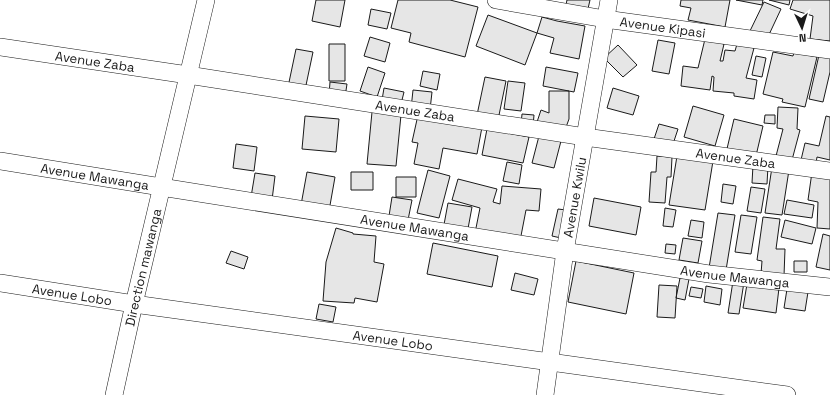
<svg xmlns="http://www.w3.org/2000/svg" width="830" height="395" font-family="'Space Grotesk',sans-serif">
	<rect width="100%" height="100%" fill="#fff"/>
	<path fill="#e6e6e6" stroke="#1a1a1a" d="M316,0h29l-5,27 -28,-6z
		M398,0h52l28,7 -13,50 -56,-15 2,-9 -20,-5z
		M567,0h23l-3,13 -22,-4z
		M681,0h49l-5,27 -37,-7 3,-12 -11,-2z
		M736,0h27l-1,5z
		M769,0h21l-1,5z
		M793,0h37v41l-20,-2 3,-23 -23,-7z
		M764,2l17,7 -15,32 -17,-8z
		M371,9l20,4 -4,16 -19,-4z
		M488,15l49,18 -12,32 -49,-19z
		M542,17l15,4 28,5 -6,33 -29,-6 4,-15 -17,-5z
		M370,37l20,6 -5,19 -21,-6z
		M705,39l19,5 -4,17h3l2,-11 10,1 2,-7 17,4 -8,30 11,2 -3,19 -20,-3v-3l-21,-2 1,-14 -2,-1 -2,14 -29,-4 2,-20 15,2z
		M658,40l17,3 -6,31 -17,-3z
		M329,44h16v37h-16z
		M618,45l19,20 -14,12 -19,-19z
		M296,49l17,3 -8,38 -17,-3z
		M773,52l20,4 1,-4 23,5 -12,50 -23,-5 1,-3 -20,-5z
		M819,55l11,3v14l-7,30 -14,-3z
		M756,56l10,2 -4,19 -10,-2z
		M368,67l17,6 -8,24 -17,-6z
		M546,67l32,6 -4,19 -31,-6z
		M423,71l17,3 -3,16 -17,-4z
		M485,77l21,4 -8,39 -21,-5z
		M508,81l17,2 -4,28 -17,-2z
		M330,82l17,2 -2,13 -16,-2z
		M384,88l20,4 -3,12 -19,-4z
		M613,88l26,8 -6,19 -26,-7z
		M413,90l19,2 -2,18 -19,-1z
		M549,91h20v28l-4,11 -28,-8 4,-12 8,3z
		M693,106l31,9 -9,31 -31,-9z
		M778,107l20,1 -1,21 3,1 -8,30 -16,-4 7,-27 -6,-1z
		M372,112l29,3 -5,51 -29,-2z
		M522,114l12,1 -1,11 -12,-1z
		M418,115l64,12 -5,27 -34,-6 -4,21 -25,-5 4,-21 -6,-1z
		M765,115h10v9l-11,-1z
		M305,116l34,3 -3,33 -34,-3z
		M826,116l4,1v43l-13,-3 -1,6 -15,-3 4,-17 14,3z
		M734,119l29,7 -8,34 -29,-7z
		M659,124l19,5 -6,18 -19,-5z
		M487,129l42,8 -6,26 -41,-8z
		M539,136l22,5 -7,27 -22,-5z
		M236,144l21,3 -3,24 -21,-3z
		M657,156l15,1 -1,20h-4l-2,26 -16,-1 2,-30h5z
		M677,156l36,5 -8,49 -36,-5z
		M507,162l15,3 -3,19 -16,-3z
		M753,165l15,1 -1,18 -15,-1z
		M772,167l17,3 -7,45 -17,-2z
		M428,170l22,6 -11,42 -22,-5z
		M307,172l28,5 -6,34 -28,-6z
		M351,172h22v18h-22z
		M812,172l18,3v54l-13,-1 1,-26 -10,-2z
		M255,173l20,3 -3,24 -21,-3z
		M396,177h20v20h-20z
		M458,179l39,10 -4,13 7,2 2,-18 39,3 -2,22 -13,-1 -6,31 -45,-8 5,-25 -28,-8z
		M723,184l13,2 -3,18 -12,-2z
		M751,187l14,2 -4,24 -14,-2z
		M392,197l20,3 -4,20 -19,-4z
		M594,198l47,9 -5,28 -47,-9z
		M787,200l27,5 -2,13 -28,-4z
		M448,203l24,4 -5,27 -24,-4z
		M665,208l11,2 -3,17 -10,-1z
		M558,209l8,1 -5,28 -9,-2z
		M718,213l17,2 -9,55 -17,-2z
		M741,215l16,2 -6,37 -16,-2z
		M763,217l17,2 -4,30h9l-1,27 -23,-2 1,-13 -5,-1z
		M691,220l13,2 -2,16 -14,-2z
		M785,220l31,8 -4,16 -31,-7z
		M336,228l17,5v1l23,2 -2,26 10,2 -7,38 -22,-4 -1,5 -31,-2 3,-39z
		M823,234l7,2v34l-14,-3z
		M683,238l19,3 -4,22 -19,-3z
		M433,243l65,13 -6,31 -65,-13z
		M666,244l10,1 -1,9 -10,-1z
		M231,251l17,6 -4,12 -18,-6z
		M576,261l58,12 -8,41 -58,-12z
		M794,261h13v11h-13z
		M515,273l23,6 -4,16 -23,-5z
		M680,278l9,1 -4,21 -9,-2z
		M733,281l11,1 -5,32 -11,-1z
		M747,284l32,4 -3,25 -33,-5z
		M659,285l18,1 -2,32 -18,-1z
		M706,286l16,3 -2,16 -16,-3z
		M691,287l12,2 -2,9 -12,-2z
		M787,289l21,3 -3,19 -21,-3z
		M319,304l17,3 -3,15 -17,-3z"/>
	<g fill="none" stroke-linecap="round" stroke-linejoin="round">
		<defs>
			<g id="minor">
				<path id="s1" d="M496,0l109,19 225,31"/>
				<path id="s2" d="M0,47l188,28 397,62 245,34"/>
				<path id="s3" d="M0,161l161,26 548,87 121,13"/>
				<path id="s4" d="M0,283l134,21 653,91"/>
				<path id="s5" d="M114,395l20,-91 72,-304"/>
				<path id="s6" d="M545,395l20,-144 44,-251"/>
			</g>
		</defs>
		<use href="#minor" stroke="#1a1a1a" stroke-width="18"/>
		<use href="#minor" stroke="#fff" stroke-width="17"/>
	</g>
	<g text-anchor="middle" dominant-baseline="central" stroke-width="3" stroke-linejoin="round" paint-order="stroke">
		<g font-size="13" fill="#1a1a1a" stroke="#fff">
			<text stroke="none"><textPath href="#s1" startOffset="169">Avenue Kipasi</textPath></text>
			<text stroke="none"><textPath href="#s2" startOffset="96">Avenue Zaba</textPath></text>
			<text stroke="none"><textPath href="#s2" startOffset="420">Avenue Zaba</textPath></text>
			<text stroke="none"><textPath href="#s2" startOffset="744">Avenue Zaba</textPath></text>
			<text stroke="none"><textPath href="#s3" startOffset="96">Avenue Mawanga</textPath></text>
			<text stroke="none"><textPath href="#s6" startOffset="200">Avenue Kwilu</textPath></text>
			<text stroke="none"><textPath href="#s3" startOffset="420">Avenue Mawanga</textPath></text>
			<text stroke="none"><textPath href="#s5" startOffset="131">Direction mawanga</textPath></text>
			<text stroke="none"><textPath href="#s3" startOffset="744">Avenue Mawanga</textPath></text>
			<text stroke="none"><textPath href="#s4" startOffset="73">Avenue Lobo</textPath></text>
			<text stroke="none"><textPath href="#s4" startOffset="397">Avenue Lobo</textPath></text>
		</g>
	</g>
	<g transform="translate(802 28) rotate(176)" stroke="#ffffff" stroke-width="3" paint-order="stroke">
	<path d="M0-3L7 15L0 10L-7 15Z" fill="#1a1a1a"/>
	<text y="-6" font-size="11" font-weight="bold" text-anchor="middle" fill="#1a1a1a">N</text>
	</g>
</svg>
